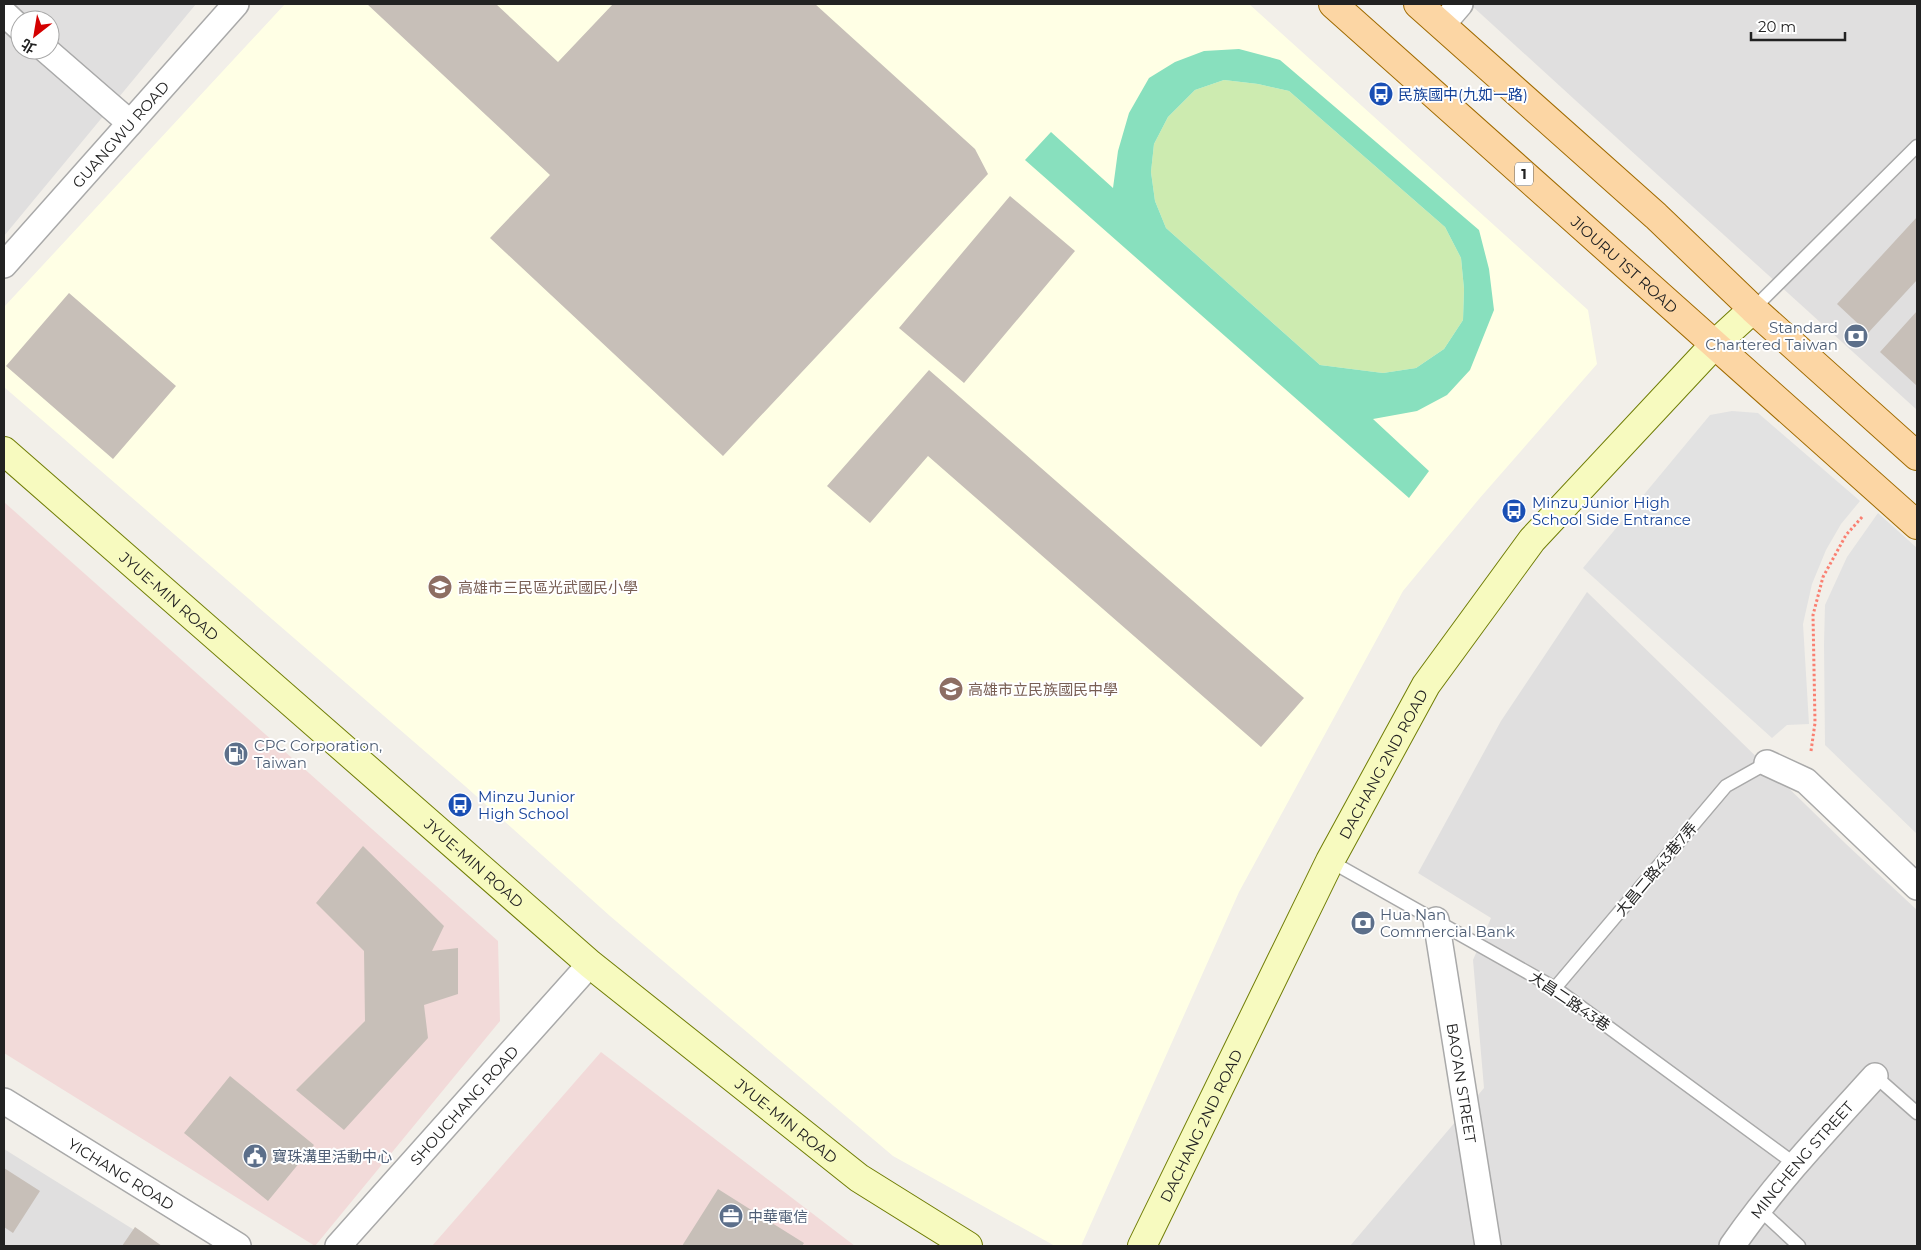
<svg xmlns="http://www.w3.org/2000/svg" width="1921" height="1250" font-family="Montserrat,'Noto Sans TC',sans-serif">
	<rect width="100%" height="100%" fill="#f2efe9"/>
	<path fill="#e0dfdf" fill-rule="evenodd" d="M4,4h192l-192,232zM20,20h30v30h-30z
		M1470,4h447v406l-343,-311z
		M1587,592l259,252 71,66v336h-567l134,-158 -11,-128 18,-42 -73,-45 83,-152z
		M4,1149l156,97h-156z"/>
	<path fill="#f2dad9" d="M4,502l494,439 2,80 -185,225 -311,-193z
		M601,1052l254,194h-423z"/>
	<path fill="#ffffe5" d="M285,4h964l339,306 9,54 -118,135 -76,92 -164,301 -158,354h-26l-162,-90 -283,-240 -145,-130 -461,-399v-80z"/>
	<path fill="#cdebb0" d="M1224,80l34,4 31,7 156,136 16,31 3,31 -1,31 -19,29 -28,19 -33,5 -63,-8 -154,-137 -11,-27 -4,-29 3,-28 14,-27 27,-27z"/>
	<path fill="#88e0be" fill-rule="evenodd" d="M1239,49l41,11 199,170 10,39 5,41 -24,60 -23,25 -30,16 -44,8 56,52 -20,27 -384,-338 26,-28 62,56 5,-37 11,-38 20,-35 26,-16 29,-11zM1224,80l34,4 31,7 156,136 16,31 3,31 -1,31 -19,29 -28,19 -33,5 -63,-8 -154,-137 -11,-27 -4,-29 3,-28 14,-27 27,-27z"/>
	<path fill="#e2e2e2" d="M1732,411l26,2 102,88 -19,23 -15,26 -14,34 -9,40 6,100 -22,1 -15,13 -189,-170 127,-153z
		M1878,513l39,35v286l-92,-89 -1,-101 1,-39 22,-48z"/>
	<path fill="#c7bfb8" d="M367,4h129l62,58 55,-58h202l160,145 13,25 -265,282 -233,-218 60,-63z
		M1010,196l65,55 -111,132 -65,-55z
		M1917,217v63l-49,53 -31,-29z
		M69,293l107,93 -63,73 -107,-93z
		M1917,311v75l-37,-34z
		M929,370l375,328 -43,49 -333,-291 -58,67 -43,-37z
		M363,846l81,80 -12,25 26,-3v46l-34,11 4,33 -84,92 -48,-40 69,-69 -1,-70 -48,-48z
		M230,1076l84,69 -46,56 -84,-68z
		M4,1168l36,23 -27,42 -9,-6z
		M718,1189l86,54 -2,3h-120z
		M135,1227l27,19h-40z"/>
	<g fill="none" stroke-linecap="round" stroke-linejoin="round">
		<defs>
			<path id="lane" d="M1753,309l164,-163
				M1330,861l225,127 240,176
				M1555,988l171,-202 41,-23
				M1875,1076l42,37
				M1758,1208l41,38"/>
			<g id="street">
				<path d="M4,13l16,15"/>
				<path d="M1442,25l18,-21"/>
				<path d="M46,50l84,73"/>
				<path id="s1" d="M4,265l232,-261"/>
				<path d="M1767,763l39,18 111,106"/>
				<path id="s2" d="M1436,920l52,326"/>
				<path id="s3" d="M4,1101l234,145"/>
				<path id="s4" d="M338,1246l252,-282"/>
				<path id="s5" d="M1732,1246c43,-62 92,-114 143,-170"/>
			</g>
			<g id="secondary">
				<path id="s6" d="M4,451l586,513 269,214 109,68"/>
				<path id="s7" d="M1142,1246l188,-385 96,-176 106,-145 183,-196 38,-35"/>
			</g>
			<g id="primary">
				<path id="s8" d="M1333,4l584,521"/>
				<path d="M1418,4l238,212 97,93 164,147"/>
			</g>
		</defs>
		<use href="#lane" stroke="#a9a9a9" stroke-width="15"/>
		<use href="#street" stroke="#a9a9a9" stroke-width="28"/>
		<use href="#secondary" stroke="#707d05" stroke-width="30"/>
		<use href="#primary" stroke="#a06b00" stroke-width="30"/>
		<path stroke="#fa8072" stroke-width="3" stroke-dasharray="2.5 2.5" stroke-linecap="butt" d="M1811,751l4,-28 -2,-108 10,-38 23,-42 17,-19"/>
		<use href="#lane" stroke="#fff" stroke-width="12"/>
		<use href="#street" stroke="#fff" stroke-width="25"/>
		<use href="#secondary" stroke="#f7fabf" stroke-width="28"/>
		<use href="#primary" stroke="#fcd6a4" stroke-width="28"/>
	</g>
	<defs>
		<symbol id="bus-disc" viewBox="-11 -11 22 22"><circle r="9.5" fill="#1a4fb4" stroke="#fff"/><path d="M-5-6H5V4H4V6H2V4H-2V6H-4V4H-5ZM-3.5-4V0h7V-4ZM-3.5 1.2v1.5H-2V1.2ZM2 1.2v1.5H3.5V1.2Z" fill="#fff"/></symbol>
		<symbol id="bank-disc" viewBox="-11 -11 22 22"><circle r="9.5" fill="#5c6f8a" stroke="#fff"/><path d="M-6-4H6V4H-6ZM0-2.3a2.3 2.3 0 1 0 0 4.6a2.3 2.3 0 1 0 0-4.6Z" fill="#fff"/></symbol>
		<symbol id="school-disc" viewBox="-11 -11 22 22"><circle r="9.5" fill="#8d6e63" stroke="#fff"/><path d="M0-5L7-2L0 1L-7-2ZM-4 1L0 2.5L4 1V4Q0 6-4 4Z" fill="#fff"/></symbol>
		<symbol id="fuel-disc" viewBox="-11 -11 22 22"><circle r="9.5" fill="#5c6f8a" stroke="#fff"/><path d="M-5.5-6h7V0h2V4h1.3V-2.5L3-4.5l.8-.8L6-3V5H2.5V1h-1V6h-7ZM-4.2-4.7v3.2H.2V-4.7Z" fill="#fff"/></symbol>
		<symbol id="civic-disc" viewBox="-11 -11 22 22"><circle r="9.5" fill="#5c6f8a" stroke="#fff"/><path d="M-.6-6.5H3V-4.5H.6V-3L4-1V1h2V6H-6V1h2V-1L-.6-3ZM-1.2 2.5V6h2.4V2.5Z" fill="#fff"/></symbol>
		<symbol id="office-disc" viewBox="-11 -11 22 22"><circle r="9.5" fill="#5c6f8a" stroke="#fff"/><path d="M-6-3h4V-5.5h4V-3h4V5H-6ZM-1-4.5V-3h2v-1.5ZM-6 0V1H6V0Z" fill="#fff"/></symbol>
	</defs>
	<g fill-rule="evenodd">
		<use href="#bus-disc" x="1367" y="80" width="28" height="28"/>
		<use href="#bank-disc" x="1842" y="322" width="28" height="28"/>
		<use href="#bus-disc" x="1500" y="497" width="28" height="28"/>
		<use href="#school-disc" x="426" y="573" width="28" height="28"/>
		<use href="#school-disc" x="937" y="675" width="28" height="28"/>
		<use href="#fuel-disc" x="222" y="740" width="28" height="28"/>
		<use href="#bus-disc" x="446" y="791" width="28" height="28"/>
		<use href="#bank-disc" x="1349" y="909" width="28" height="28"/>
		<use href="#civic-disc" x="241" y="1142" width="28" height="28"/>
		<use href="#office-disc" x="717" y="1202" width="28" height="28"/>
	</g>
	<g text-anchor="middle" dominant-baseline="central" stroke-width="4" stroke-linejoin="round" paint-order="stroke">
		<rect fill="#fff" stroke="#646464" stroke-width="1" x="1515" y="162.5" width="18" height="23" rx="4"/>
		<g font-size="14" font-weight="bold" fill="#222">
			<text x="1524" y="174">1</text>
		</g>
		<g font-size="15" fill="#164399" stroke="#fff" text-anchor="start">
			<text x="1398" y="94">民族國中(九如一路)</text>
			<text x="1532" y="502">Minzu Junior High<tspan x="1532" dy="17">School Side Entrance</tspan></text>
			<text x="478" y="796">Minzu Junior<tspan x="478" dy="17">High School</tspan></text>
		</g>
		<g font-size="15" fill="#222" stroke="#fff">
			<text stroke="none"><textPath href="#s1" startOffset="175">GUANGWU ROAD</textPath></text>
			<text stroke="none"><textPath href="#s8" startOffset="391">JIOURU 1ST ROAD</textPath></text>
			<text stroke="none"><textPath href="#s6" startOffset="220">JYUE-MIN ROAD</textPath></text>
			<text stroke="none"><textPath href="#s7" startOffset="539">DACHANG 2ND ROAD</textPath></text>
			<text stroke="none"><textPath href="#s6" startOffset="625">JYUE-MIN ROAD</textPath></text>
			<text transform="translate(1656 869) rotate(-50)">大昌二路43巷7弄</text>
			<text transform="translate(1570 1001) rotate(34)">大昌二路43巷</text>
			<text stroke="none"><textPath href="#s2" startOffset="165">BAO’AN STREET</textPath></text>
			<text stroke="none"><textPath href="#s4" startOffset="189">SHOUCHANG ROAD</textPath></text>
			<text stroke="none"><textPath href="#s6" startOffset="1030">JYUE-MIN ROAD</textPath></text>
			<text stroke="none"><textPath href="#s7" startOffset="134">DACHANG 2ND ROAD</textPath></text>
			<text stroke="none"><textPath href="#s5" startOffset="111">MINCHENG STREET</textPath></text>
			<text stroke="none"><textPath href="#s3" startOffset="138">YICHANG ROAD</textPath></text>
		</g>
		<g font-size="15" fill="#4e5e75" stroke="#fff" text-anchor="start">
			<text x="1838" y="327" text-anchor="end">Standard<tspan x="1838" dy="17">Chartered Taiwan</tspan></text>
			<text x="254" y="745">CPC Corporation,<tspan x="254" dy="17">Taiwan</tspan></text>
			<text x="1380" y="914">Hua Nan<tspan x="1380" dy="17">Commercial Bank</tspan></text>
			<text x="272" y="1156">寶珠溝里活動中心</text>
			<text x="748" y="1216">中華電信</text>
		</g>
		<g font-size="15" fill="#785e54" stroke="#fff" text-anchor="start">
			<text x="458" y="587">高雄市三民區光武國民小學</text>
			<text x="968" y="689">高雄市立民族國民中學</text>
		</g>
	</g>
	<rect width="1921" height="1250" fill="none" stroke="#222222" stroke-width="10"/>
	<g transform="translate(35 35) rotate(211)"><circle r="24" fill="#ffffff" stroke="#a7a7a7"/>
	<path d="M0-4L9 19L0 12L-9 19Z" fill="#d40000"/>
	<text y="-8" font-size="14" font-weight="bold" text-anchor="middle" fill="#222222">北</text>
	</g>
	<path d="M1751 32v8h94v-8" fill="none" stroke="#222222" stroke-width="2.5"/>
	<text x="1758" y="32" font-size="15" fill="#222222" stroke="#ffffff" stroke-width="4" paint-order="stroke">20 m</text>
</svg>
